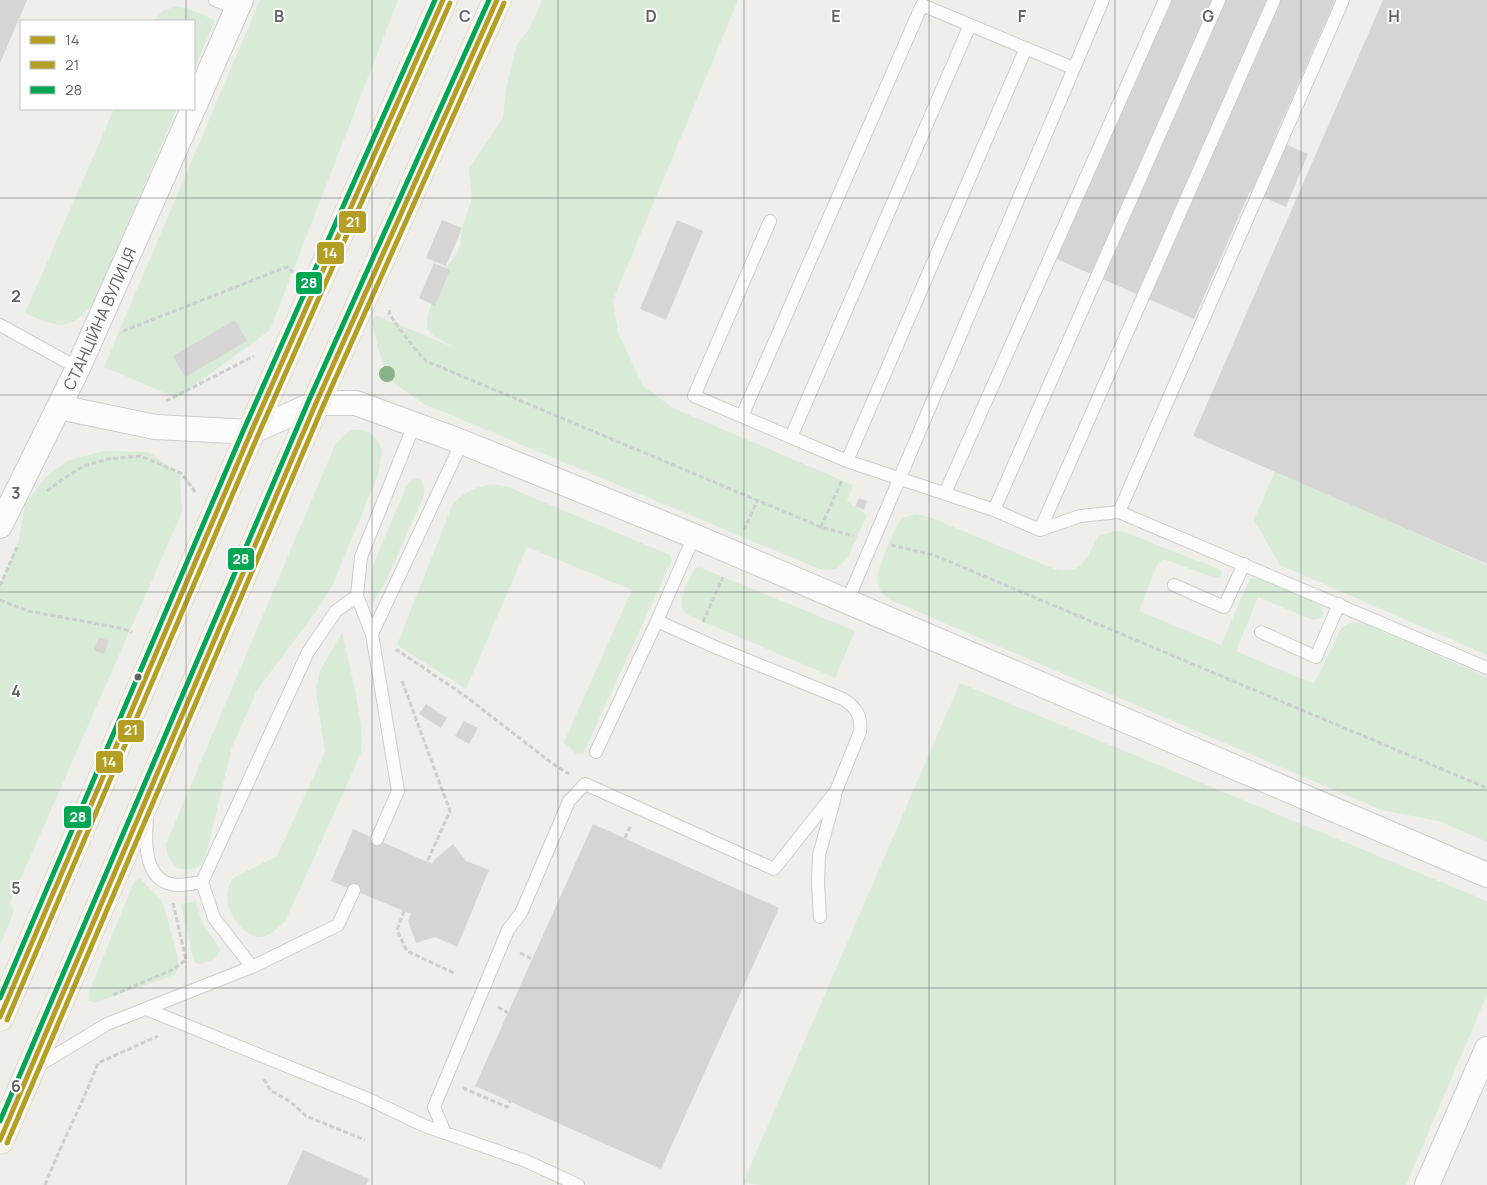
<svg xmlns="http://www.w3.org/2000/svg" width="1487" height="1185" font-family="Manrope,sans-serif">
	<rect width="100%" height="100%" fill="#efeeea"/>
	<path fill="#d8ebd6" d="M260,0h138l-128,330 -93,68 -73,-31z
		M542,0h196l-125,300 5,33 25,53 30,22 180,77 -6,16 20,14 -19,42 -11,12 -15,1 -398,-166 -36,-25 -10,-31 -6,-27 4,-6 81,34 -23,-13 -7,-7v-10l11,-42 18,-22 4,-10 3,-20 9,-27 -3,-30 34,-50 3,-29 11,-45 13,-16z
		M176,6l13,3 26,11 -21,50v-49h-41l10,-10z
		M114,109h63l-84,195c-25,29 -35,23 -68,9z
		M353,430h9l7,2 6,5 5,7 2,8 -4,23 -46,111 -15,24 -60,80 -25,57 -27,112c-8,12 -14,12 -28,9l-9,-12 -2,-12 169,-399 11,-12z
		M103,451l46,1 31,23 2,37 -172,391 4,8 -14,34v-359l18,-42 7,-39 20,-27 22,-17z
		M1275,471l212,94v90l-207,-90 -26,-45z
		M418,478c8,6 7,14 4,22l-37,83 -13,21 -1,-20 2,-19 33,-78 6,-7z
		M491,484l17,3 162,68 2,5 -89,194h-7l-12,-12 68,-152 -105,-43 -61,142 -69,-44 55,-139c12,-15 22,-18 39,-22z
		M917,514l12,3 128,53c26,5 31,-15 41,-34l17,-5 9,1 95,37 3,5 -3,4h-3l-50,-18h-4l-5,5 -18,46 82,34 27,-62 3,-5h9l60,27 3,8 -2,5 -8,2 -55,-23 -22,54 78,33 27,-55c6,-6 12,-8 21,-6l125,54v165l-48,-21 -58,-11 -490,-210c-5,-4 -11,-8 -13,-15 -4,-13 14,-48 20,-61l4,-6z
		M699,567l156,64 -20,47 -149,-64c-12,-11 3,-33 8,-45z
		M342,632c7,35 23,87 19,121l-75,167c-7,7 -17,17 -27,17 -6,0 -12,-4 -17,-9 -14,-14 -20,-33 -9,-50l44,-22 48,-104 -9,-62 4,-19z
		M960,683l527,218v94l-81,190h-646l-17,-2z
		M140,878l20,21 5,10 13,50v9l-4,7c-26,10 -52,17 -79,28l-6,-2 -1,-7 46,-112z
		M196,901c2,11 6,22 13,31 4,7 8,11 11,18l-5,9 -15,5 -4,-1 -3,-5 -12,-54z"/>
	<path fill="#d6d5d3" d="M0,0h27l-27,63z
		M1164,0h171l-61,139 34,15 -22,53 -36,-16 -56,128 -142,-62z
		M1383,0h104v564l-294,-128z
		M442,220l20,8 -16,38 -20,-8z
		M677,220l26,11 -37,89 -26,-11z
		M434,263l16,7 -15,36 -16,-8z
		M235,320l12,21 -62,36 -12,-21z
		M859,498l8,3 -3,9 -9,-4z
		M99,637l10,4 -5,13 -10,-4z
		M426,704l21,14 -6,10 -22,-14z
		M464,721l14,7 -9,16 -14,-8z
		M593,824l186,84 -118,261 -186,-83z
		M353,829l79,35 2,-4 19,-16 13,17 23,9 -32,77 -22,-10 -19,6 -8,-22 3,-7 -80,-33z
		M303,1150l66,29 -3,6h-79z"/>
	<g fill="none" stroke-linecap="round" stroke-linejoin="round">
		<defs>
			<path id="service" d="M215,0l22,9
				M770,221l-76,175 153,65 147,49 46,20 40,-14 39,-4 368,156
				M0,325l78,43
				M742,416l180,-411 151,63
				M791,437l179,-412
				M847,461l179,-413
				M945,493l220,-493
				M994,510l225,-510
				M1119,512l224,-512
				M1040,530l234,-530
				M1174,585l50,22 20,-43
				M847,602l256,-602
				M1261,632l55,25 23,-53
				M372,634l-15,-38 4,-39 53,-132
				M596,752l61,-131
				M147,820c-2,21 -3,58 24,64 9,3 22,-1 31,-2l106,-230 28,-41 21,-15
				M377,839l21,-48 -26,-157 90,-192
				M202,882l12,36 38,49
				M820,917l-2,-34 1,-28 16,-58
				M146,1009l220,89 59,28 101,35 52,24
				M36,1067l71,-43 145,-57 86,-42 16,-35
				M445,1133l-11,-26 74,-177 13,-17 48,-112 16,-17 189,85 62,-78 24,-59c2,-16 -4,-25 -17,-33l-128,-52 -58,-26 37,-85"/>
			<g id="minor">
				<path d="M194,107l47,-107"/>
				<path d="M59,407l96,20 96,5 65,-29h40l106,39 232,94 793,339"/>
				<path id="s1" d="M0,526l78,-158 115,-259"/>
				<path d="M1427,1185l60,-136"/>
			</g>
			<path id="primary" d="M0,1017l251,-585 192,-432
				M0,1140l316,-737 181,-403"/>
		</defs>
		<use href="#service" stroke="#cbcccc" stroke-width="14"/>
		<use href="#minor" stroke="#cbcccc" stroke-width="26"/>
		<use href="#primary" stroke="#d7ceb8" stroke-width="29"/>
		<path stroke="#cacfcc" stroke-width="3" stroke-dasharray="5 2.5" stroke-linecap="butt" d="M390,310l-1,4 25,34 12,13 395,166 32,9
			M123,331l164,-64 6,5
			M166,401l88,-45
			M47,491l16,-12 21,-13 24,-7 32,-3 41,17 15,20
			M821,527l21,-47
			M744,530l13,-29
			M891,545l43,10 553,233
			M0,586l18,-41
			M0,600l28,11 92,17 12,4
			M703,622l20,-45
			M397,652v-2l67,45 89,69 16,10
			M402,681l48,130 -23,51
			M625,838l6,-13
			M404,911l-7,19 10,21 49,23
			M520,953l12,6
			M113,995l59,-25 14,-10 -13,-57
			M498,1007l10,6
			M264,1079l6,11 21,12 15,14 59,24
			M463,1088l44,19 3,-6
			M45,1185c16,-41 37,-80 53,-122l60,-27"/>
		<use href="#service" stroke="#fdfcfc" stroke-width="12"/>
		<use href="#minor" stroke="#fdfcfc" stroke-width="24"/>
		<use href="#primary" stroke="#f4f2e9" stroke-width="28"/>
		<defs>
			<path id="bus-1" d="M0,1017l251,-585 192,-432
				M0,1140l316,-737 181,-403"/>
			<path id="bus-2" d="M7,1020l251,-585 192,-432
				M7,1143l316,-737 181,-403"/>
			<path id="bus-3" d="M0,998l244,-569 191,-429
				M0,1121l309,-721 180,-400"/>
		</defs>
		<use href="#bus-1" stroke="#fff" stroke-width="9"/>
		<use href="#bus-2" stroke="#fff" stroke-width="9"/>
		<use href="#bus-3" stroke="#fff" stroke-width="9"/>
		<use href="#bus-1" stroke="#b59e24" stroke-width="5"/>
		<use href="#bus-2" stroke="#b59e24" stroke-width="5"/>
		<use href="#bus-3" stroke="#00a651" stroke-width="5"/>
	</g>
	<circle fill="#88b388" cx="387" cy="374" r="8"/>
	<path fill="none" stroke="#5f6368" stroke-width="1" stroke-opacity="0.55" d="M186,0v21M372,0v1185M558,0v1185M744,0v1185M929,0v1185M1115,0v1185M1301,0v1185M186,109v1076M0,198h1487M0,395h1487M0,592h1487M0,790h1487M0,988h1487"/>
	<circle fill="#5f6368" stroke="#fff" stroke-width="2" cx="138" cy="677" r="4.5"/>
	<g text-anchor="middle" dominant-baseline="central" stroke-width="4" stroke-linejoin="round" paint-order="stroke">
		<g font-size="16" fill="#5f6368" stroke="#fff">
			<text stroke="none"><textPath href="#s1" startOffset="230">СТАНЦІЙНА ВУЛИЦЯ</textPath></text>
		</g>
	</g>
	<g font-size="16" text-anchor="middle" font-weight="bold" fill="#5f6368" stroke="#fff" stroke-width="4" stroke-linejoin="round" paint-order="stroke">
		<text x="279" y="22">B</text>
		<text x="465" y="22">C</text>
		<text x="651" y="22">D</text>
		<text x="836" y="22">E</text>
		<text x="1022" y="22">F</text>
		<text x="1208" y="22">G</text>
		<text x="1394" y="22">H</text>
		<text x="16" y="302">2</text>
		<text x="16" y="499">3</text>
		<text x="16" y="697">4</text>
		<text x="16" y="894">5</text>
		<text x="16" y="1092">6</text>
	</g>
	<g stroke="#fff" stroke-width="2">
		<rect x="338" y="210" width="29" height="24" rx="5" fill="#b59e24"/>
		<rect x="316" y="241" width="29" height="24" rx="5" fill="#b59e24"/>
		<rect x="295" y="271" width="28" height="24" rx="5" fill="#00a651"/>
		<rect x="227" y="547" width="28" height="24" rx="5" fill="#00a651"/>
		<rect x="117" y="719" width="28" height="24" rx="5" fill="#b59e24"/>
		<rect x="95" y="750" width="29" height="24" rx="5" fill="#b59e24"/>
		<rect x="63" y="805" width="29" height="24" rx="5" fill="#00a651"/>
	</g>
	<g font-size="14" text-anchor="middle" font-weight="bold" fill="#fff">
		<text x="353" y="227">21</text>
		<text x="330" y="258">14</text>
		<text x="309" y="288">28</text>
		<text x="241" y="564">28</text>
		<text x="131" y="735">21</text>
		<text x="109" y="767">14</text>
		<text x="78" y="822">28</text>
	</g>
	<rect x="20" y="20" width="175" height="90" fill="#ffffff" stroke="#bfc1c3"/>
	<rect x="30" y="36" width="25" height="8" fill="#b59e24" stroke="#bfc1c3"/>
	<text x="65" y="45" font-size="15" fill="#5f6368">14</text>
	<rect x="30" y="61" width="25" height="8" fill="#b59e24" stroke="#bfc1c3"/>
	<text x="65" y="70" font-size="15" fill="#5f6368">21</text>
	<rect x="30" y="86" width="25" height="8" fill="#00a651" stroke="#bfc1c3"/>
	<text x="65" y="95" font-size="15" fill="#5f6368">28</text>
</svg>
